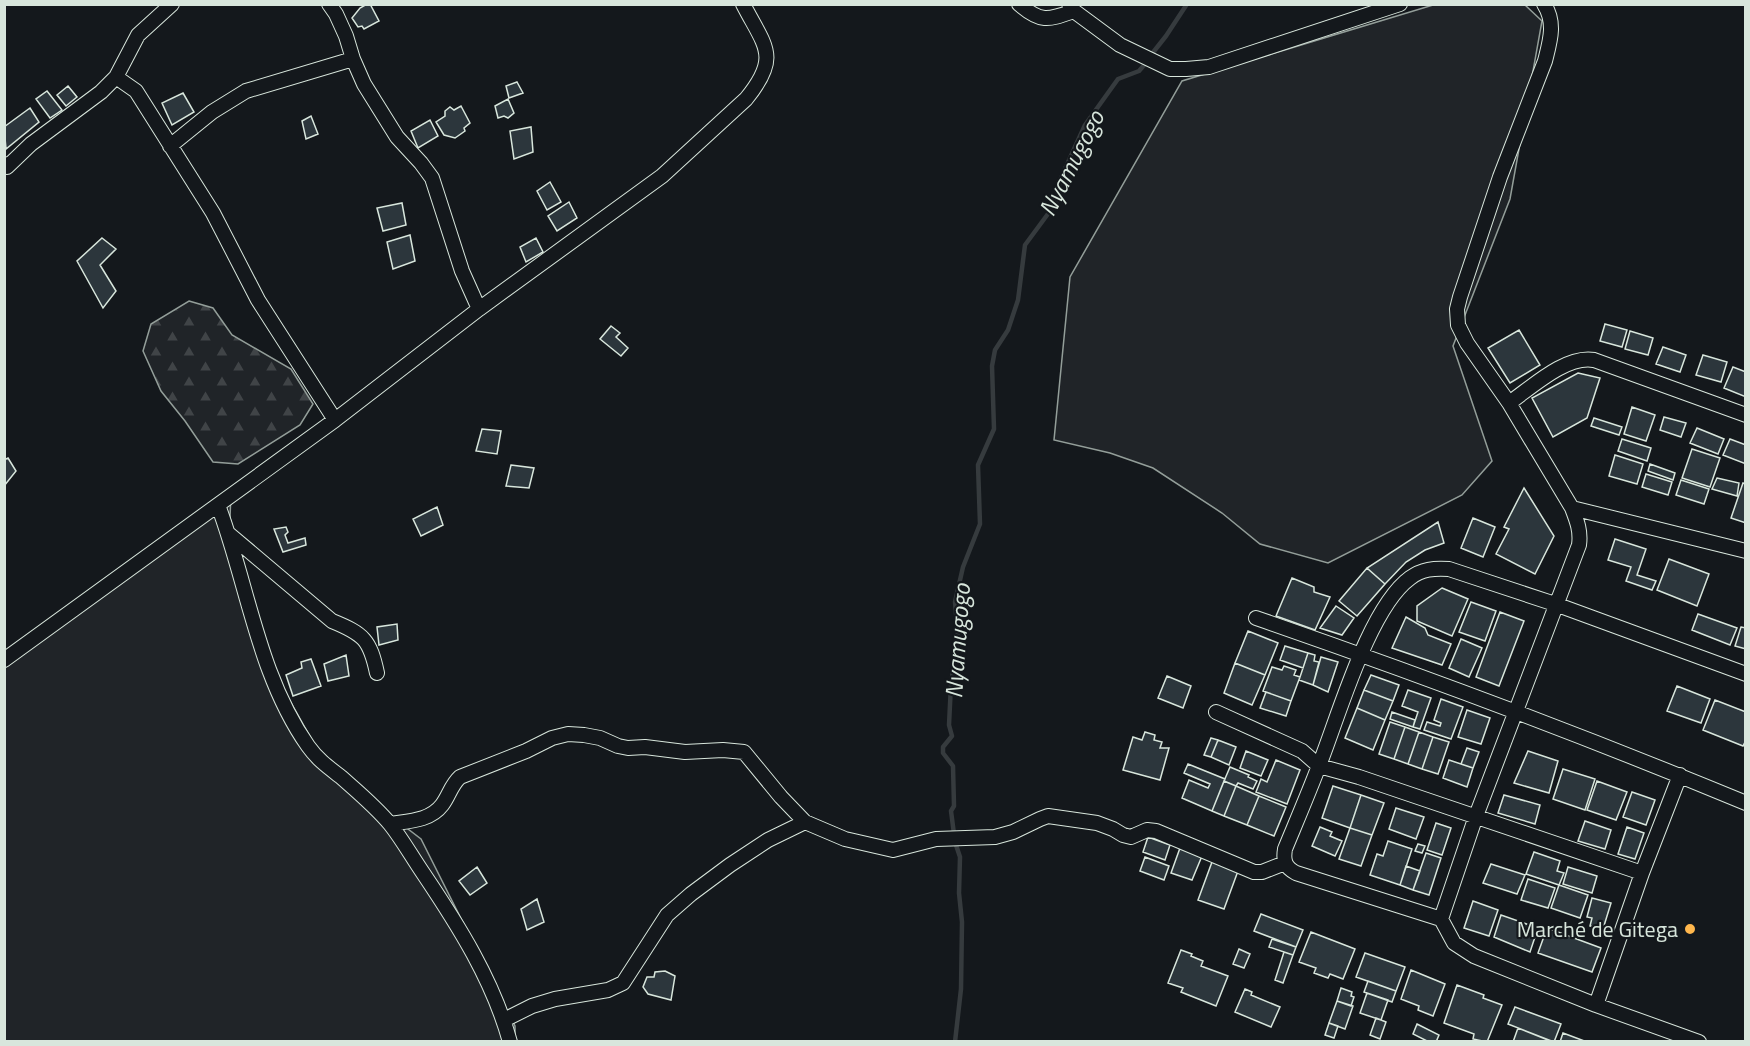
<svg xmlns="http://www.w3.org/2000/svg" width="1750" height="1046" font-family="'Titillium Web',sans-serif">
	<defs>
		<pattern id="forest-firs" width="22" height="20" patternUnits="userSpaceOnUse" patternTransform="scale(1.5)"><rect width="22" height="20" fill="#202428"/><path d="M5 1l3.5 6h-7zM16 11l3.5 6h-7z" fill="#404447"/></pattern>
	</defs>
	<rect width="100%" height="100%" fill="#14181c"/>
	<path fill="#202428" stroke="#939e99" stroke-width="1.5" d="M1433,5h92l17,16 -32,178 -57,147 39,115 -30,34 -134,68 -68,-19 -38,-31 -69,-45 -43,-15 -56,-13 16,-163 112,-196z
		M231,493l-1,25 45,156 52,93 94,72 94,187v15l-510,1v-378z"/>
	<path fill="url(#forest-firs)" stroke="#939e99" stroke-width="1.5" d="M189,301l24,7 19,27 59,34 22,35 -13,21 -62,39 -25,-2 -28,-41 -24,-30 -18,-40 8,-27z"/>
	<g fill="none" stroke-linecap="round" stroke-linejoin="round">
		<path stroke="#363b3e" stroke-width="4.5" d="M1151,55l15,-19 21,-32
			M954,834l-3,-23 3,-5 -1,-40 -10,-13v-6l9,-11 -3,-11 2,-41 7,-48 -3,-34 8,-35 17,-43 -2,-59 16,-36 -2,-63 3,-16 13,-20 10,-30 7,-55 31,-42 4,-23 25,-55 33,-46 21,-8 6,-7
			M955,842l5,15 -1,36 3,29 -1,67 -6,53"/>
	</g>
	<path fill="#2c363c" stroke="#d8e6dc" stroke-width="1.5" d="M367,4h3l9,17 -15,8 -2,-3 -4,1 -6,-9 8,-10z
		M517,82l6,11 -14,5 -3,-12z
		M68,86l9,11 -11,9 -9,-11z
		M47,91l15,19 -12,8 -14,-19z
		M183,93l11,19 -22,13 -10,-22z
		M508,99l6,14 -6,5 -4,-2 -6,2 -3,-12z
		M461,106l9,17 -6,5 1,3 -10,7 -11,-3 -8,-13 9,-6v-5l5,-4 4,3z
		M30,108l9,14 -33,27 -2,-22z
		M311,116l7,18 -12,5 -4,-18z
		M430,120l8,16 -20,12 -7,-17z
		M531,127l2,25 -19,7 -4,-28z
		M550,182l11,20 -14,8 -10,-19z
		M569,202l8,16 -20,13 -9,-15z
		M402,203l4,22 -23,6 -6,-23z
		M410,235l5,26 -22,8 -6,-27z
		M102,238l14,11 -16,16 16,26 -13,17 -26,-47z
		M536,238l7,14 -17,10 -6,-15z
		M1605,324l22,6 -5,17 -22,-6z
		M611,326l9,7 -4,4 12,11 -7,8 -21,-17z
		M1519,330l21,35 -30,18 -22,-35z
		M1630,331l23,7 -5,17 -23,-6z
		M1663,347l23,8 -6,17 -24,-8z
		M1703,355l24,7 -6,20 -25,-7z
		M1733,367l13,5v25l-22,-9z
		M1578,373l22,5 -13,40 -34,19 -21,-39z
		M1632,407l23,8 -9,26 -22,-7z
		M1664,417l22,6 -5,14 -21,-7z
		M1594,418l28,9 -3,8 -28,-9z
		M1697,428l27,11 -6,15 -28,-11z
		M482,429l19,2 -4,23 -21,-3z
		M1622,439l29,9 -4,13 -29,-10z
		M1730,439l16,6v19l-23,-9z
		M1692,449l28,9 -10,29 -28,-9z
		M1615,455l28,9 -6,20 -28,-8z
		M8,458l8,13 -12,15v-26z
		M1650,464l25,9 -2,7 -25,-9z
		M511,465l23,3 -5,20 -23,-2z
		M1646,474l26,8 -4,13 -26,-8z
		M1717,478l22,5 -2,13 -25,-7z
		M1681,480l28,9 -5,15 -28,-9z
		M1743,483l3,1v39l-15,-5z
		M1524,488l30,48 -19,38 -39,-20 13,-25 -5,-2z
		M437,507l6,18 -22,11 -8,-17z
		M1473,518l22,9 -12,30 -22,-9z
		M1438,522l6,21 -19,7 -19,12 -21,22 -18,-16z
		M286,527l2,5 -3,3 3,8 17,-5 1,7 -23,7 -9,-23z
		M1615,539l31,10 -9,26 19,6 -4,9 -26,-9 5,-14 -23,-7z
		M1669,559l40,15 -12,32 -40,-16z
		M1367,568l18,16 -28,32 -18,-15z
		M1292,578l22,9v5l16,5 -15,33 -39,-14z
		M1442,588l26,11 -16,37 -35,-15v-15z
		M1471,602l25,9 -11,30 -26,-9z
		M1336,606l18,12 -12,17 -22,-7z
		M1500,612l24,9 -25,65 -23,-9z
		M1698,614l39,14 -7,17 -38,-15z
		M1406,617l19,11 3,7 23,9 -9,21 -50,-17z
		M397,624l1,16 -19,5 -2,-18z
		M1741,627l5,1v21l-11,-3z
		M1248,631l30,12 -13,32 -30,-12z
		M1461,639l21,9 -13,29 -20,-9z
		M1285,646l23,7 -5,15 -23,-8z
		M1308,653l7,2 -1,6 5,1 -6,23 -14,-5z
		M346,655l3,21 -21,5 -4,-17z
		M1321,657l17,5 -10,30 -15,-7z
		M311,659l10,27 -28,10 -7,-21 16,-7 -1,-6z
		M1235,663l30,12 -13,30 -28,-12z
		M1284,666l12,4 -2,5 6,2 -9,24 -28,-10 9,-24 10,3z
		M1371,675l28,10 -6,16 -29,-11z
		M1167,676l24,10 -8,22 -25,-10z
		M1677,686l33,13 -9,24 -34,-12z
		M1364,690l29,11 -8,19 -28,-12z
		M1408,690l23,8 -11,31 -7,-2 5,-15 -16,-6z
		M1266,692l25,9 -5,15 -26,-8z
		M1441,699l22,8 -12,32 -27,-9 3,-8 13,4 1,-3 -7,-3z
		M1715,700l31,12v28l-3,6 -40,-16z
		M1357,708l28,12 -12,30 -28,-12z
		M1467,710l23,8 -9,26 -23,-7z
		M1392,712l23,8 -2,7 -23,-8z
		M1390,722l15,5 -11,32 -15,-5z
		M1405,727l14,5 -11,32 -14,-5z
		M1145,732l10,3 -1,5 8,2 -2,6h9l-9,32 -37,-10 10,-33 9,3z
		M1419,732l14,5 -11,32 -14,-5z
		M1433,737l16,5 -11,32 -16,-5z
		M1211,738l7,2 -7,17 -7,-2z
		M1218,740l18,7 -7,18 -18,-8z
		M1467,748l12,4 -6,16 -12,-4z
		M1246,751l22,9 -7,16 -21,-8z
		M1528,751l30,10 -9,32 -35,-10z
		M1276,760l24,10 -13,34 -31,-12 5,-13 6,3z
		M1449,760l24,8 -6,19 -24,-9z
		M1188,764l37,15 -13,32 -30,-13 7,-18 19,8 2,-4 -26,-11z
		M1230,767l19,8 -1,2 9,4 -4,8 -15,-6 -2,3 -12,-5z
		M1563,769l32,10 -10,31 -32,-11z
		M1224,781l12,5 -12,30 -12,-5z
		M1597,781l30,11 -11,28 -29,-10z
		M1236,786l23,10 -12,29 -23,-9z
		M1333,786l28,9 -11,33 -28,-10z
		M1632,792l23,8 -9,25 -23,-8z
		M1361,795l23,8 -12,32 -22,-7z
		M1504,795l36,10 -5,19 -37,-11z
		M1259,796l27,11 -12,29 -27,-11z
		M1396,808l28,9 -8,22 -27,-10z
		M1585,821l26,9 -6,19 -27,-8z
		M1436,823l15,5 -9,27 -15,-5z
		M1320,827l12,5 -2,4 12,5 -7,15 -23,-10z
		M1627,827l17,6 -9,26 -17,-5z
		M1350,828l22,7 -11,31 -22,-7z
		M1148,837l22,8 -5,15 -22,-8z
		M1388,841l24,8 -12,36 -30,-10 7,-21 6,2z
		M1418,844l7,2 -3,7 -7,-2z
		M1180,848l22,8 -10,24 -21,-7z
		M1534,852l26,9 -3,10 7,2 -5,12 -33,-11z
		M1426,853l15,5 -12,37 -16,-5z
		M1145,857l24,9 -5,14 -24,-9z
		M1212,862l26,9 -14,38 -26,-9z
		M1491,864l34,11 -8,19 -34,-11z
		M1406,866l14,5 -7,19 -13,-5z
		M477,867l10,16 -17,12 -11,-14z
		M1568,867l29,9 -5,17 -29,-9z
		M1528,879l27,9 -7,20 -27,-8z
		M1559,885l29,10 -8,23 -29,-10z
		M1592,898l19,5 -8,26 -13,-3 2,-8 -5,-1z
		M537,899l7,23 -17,8 -6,-21z
		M1473,901l25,9 -9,26 -25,-8z
		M1261,914l42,16 -7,17 -42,-16z
		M1501,915l37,13 -8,24 -36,-15z
		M1547,928l54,20 -9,24 -54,-19z
		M1311,932l44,17 -12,30 -13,-5 -2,4 -14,-5 2,-5 -17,-6z
		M1272,939l24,8 -3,8 -24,-8z
		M1239,949l11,5 -6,14 -11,-4z
		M1181,950l11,4 -1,2 12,5 -2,5 27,10 -12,30 -35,-14 2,-4 -15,-5z
		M1284,952l9,3 -10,28 -8,-3z
		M1365,953l40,14 -9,24 -40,-14z
		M1411,970l34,14 -12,32 -15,-6 1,-4 -18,-7z
		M665,971l10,5 -4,24 -23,-6 -5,-7 4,-10h7l1,-5z
		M1368,981l28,10 -4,11 -28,-10z
		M1457,985l27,10 -1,3 19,7 -15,37 -14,-3 1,-5 -30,-11z
		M1341,988l11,4 -1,4 3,1 -3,9 -14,-5z
		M1245,989l7,3 -1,3 29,12 -9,20 -36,-15z
		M1367,993l21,7 -7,20 -21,-7z
		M1337,1001l16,5 -8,23 -16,-6z
		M1515,1007l46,17 -7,18 -46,-18z
		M1376,1018l10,4 -6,17 -10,-4z
		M1329,1023l9,3 -4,12 -9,-3z
		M1417,1024l22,11 -3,7h-7l-16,-8z
		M1518,1028l35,14h-40z
		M1563,1033l24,9h-27z"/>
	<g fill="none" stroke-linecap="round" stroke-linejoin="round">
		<defs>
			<path id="minor" d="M329,4l7,10 10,22 7,23 11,25 33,53 24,26 11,15 30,93 17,38
				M1019,4c22,19 29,16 55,7
				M1069,4l5,7 46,34 50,24h16l23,-2 191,-63
				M116,77l20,14 77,122 45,87 77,120
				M170,146l42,-34 34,-21 107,-32
				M4,164l3,3 24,-23 70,-52 15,-15 22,-42 34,-31
				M1509,403c23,-16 57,-48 85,-43l152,55
				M218,505c30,80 40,170 90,241 10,14 20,21 33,31 17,15 35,30 49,47 12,15 22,33 33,49 35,52 70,107 87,169
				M1572,508l174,43
				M229,534l103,87c32,13 38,19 45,52
				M1256,618c165,57 328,118 490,185
				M4,660l331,-240 144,-111 183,-133 84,-77c35,-43 19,-52 -3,-95
				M1216,712l86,39 17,15 40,11 283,96
				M390,824c18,-3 40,-3 52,-19 7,-9 9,-20 18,-28l66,-26 26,-13 16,-4 16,1 16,3 18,8 10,2 17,-1 40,5 38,-2 21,2 37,45 24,25
				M1441,919l35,-103 103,-271c2,-14 -2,-24 -7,-37l-63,-105 -42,-60 -9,-18 -1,-16 3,-12 40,-120 45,-116c5,-20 11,-38 -1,-57
				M1596,1005l46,-132 38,-98
				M504,1020l28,-14 23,-7 53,-9 15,-7 44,-68 24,-21 39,-29 38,-25 37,-18 40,17 48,11 43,-11 59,-2 18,-5 27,-13 8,-3 49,7 16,6 10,6 8,2 16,-7 9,1 98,41h8l23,-9
				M1699,1042l-103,-37 -122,-49 -20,-13 -13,-24 -145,-46c-11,-6 -13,-12 -11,-24 12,-29 24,-57 35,-86 19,-48 49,-155 90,-185 12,-9 24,-10 39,-9l106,35 191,70"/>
		</defs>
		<use href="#minor" stroke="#d8e6dc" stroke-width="16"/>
		<use href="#minor" stroke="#14181c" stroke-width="14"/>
	</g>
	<circle fill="#ffb74d" stroke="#14181c" stroke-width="2" cx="1690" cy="929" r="6"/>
	<g text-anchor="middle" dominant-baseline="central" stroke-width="4.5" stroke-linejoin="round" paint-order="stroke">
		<g font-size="22" fill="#d8e6dc" stroke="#14181c" text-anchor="end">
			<text x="1678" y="929">Marché de Gitega</text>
		</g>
		<g font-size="24" font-style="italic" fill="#d8e6dc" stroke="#14181c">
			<text transform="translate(1071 163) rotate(-63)">Nyamugogo</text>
			<text transform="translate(957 641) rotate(-86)">Nyamugogo</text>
		</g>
	</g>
	<rect width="1750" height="1046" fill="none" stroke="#d8e6dc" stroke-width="12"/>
</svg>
